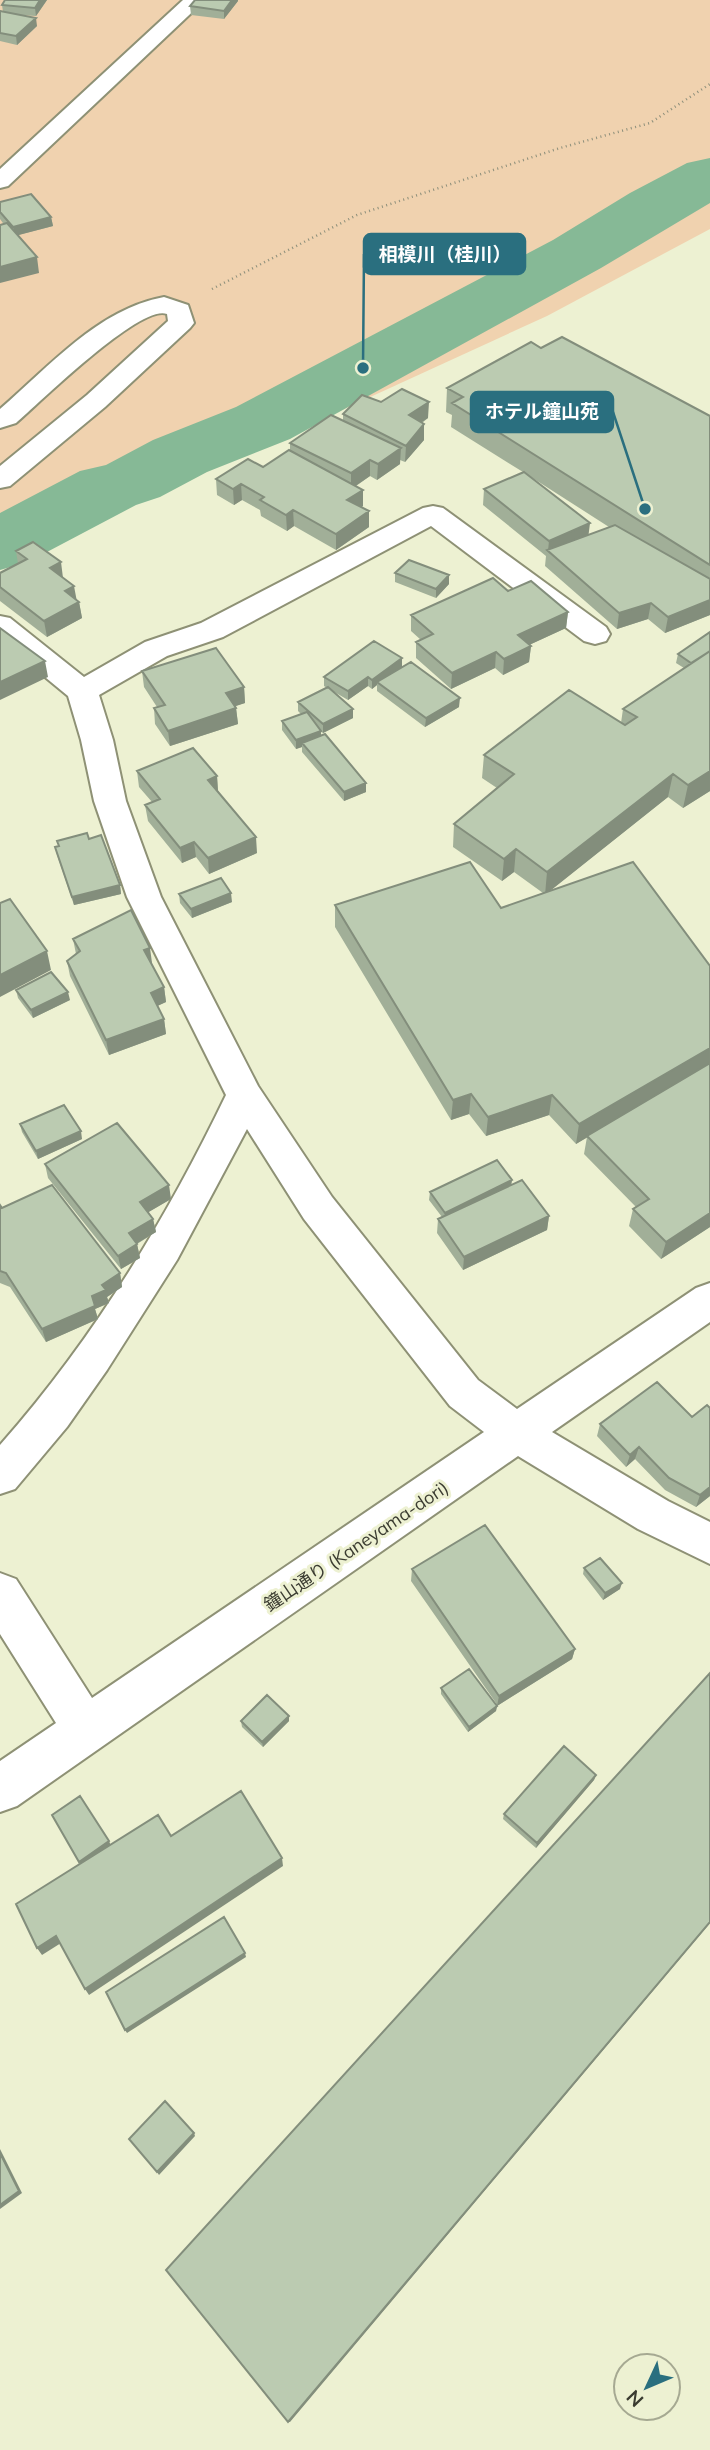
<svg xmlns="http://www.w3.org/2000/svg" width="710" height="2450" font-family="Mulish,'Noto Sans JP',sans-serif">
	<rect width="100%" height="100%" fill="#edf1d2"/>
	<path fill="#f0d2af" d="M0,0h710v229l-163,87 -439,201 -108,38z"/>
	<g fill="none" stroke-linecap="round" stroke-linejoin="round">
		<path fill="#86b996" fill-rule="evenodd" d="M710,158v45l-109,65 -311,171 -83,33 -47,25 -24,8 -108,57 -28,8v-57l80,-42 26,-6 47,-25 83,-33 317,-167 77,-47 57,-30z"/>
		<defs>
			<path id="minor" d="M183,0h22l-197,186 -8,2v-19z
				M164,297l24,8 6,18 -4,5 -85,79 -95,79 -10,2v-22l87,-71 81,-74 -1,-7c-26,-11 -128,89 -151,109l-16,5v-19c49,-42 98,-100 164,-112z
				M433,506l10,2 163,119 4,7 -4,7 -11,3 -11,-3 -153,-115 -208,111 -56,19 -68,39 14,45 13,61 35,96 97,189 74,111 146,183 39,29 179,-121 14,-5v39l-158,110 116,69 42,21v42l-72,-35 -120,-73 -501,350 -17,6v-51l56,-38 -56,-89v-61l16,6 76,119 392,-266 -34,-26 -146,-187 -57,-90 -70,131 -70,110 -40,57 -52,62 -15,5v-49c92,-104 166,-225 226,-350l-99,-198 -33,-96 -13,-61 -13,-44 -68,-56v-24l10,2 74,59 61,-35 56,-19 222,-115z"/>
		</defs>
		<use href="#minor" stroke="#8e9175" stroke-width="4"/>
		<path stroke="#8d8f7b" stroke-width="2.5" stroke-dasharray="1 3.5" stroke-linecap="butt" d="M212,289l145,-74 203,-67 90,-25 60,-39"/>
		<use href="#minor" fill="#fff" fill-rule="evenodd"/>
	</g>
	<path fill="#a1af98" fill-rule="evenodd" d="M47,0l-11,16 -17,-1 18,11 -20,19 -17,-4v-30l3,1 -1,-7z
		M238,1l-14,18 -33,-4 -1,-9z
		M0,202l51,15 2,9 -35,9 21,38 -39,-54z
		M541,348l169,68v199l-45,18 -17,-14 -31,10 -72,-63 1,-10 -63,-51 1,-16 39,-17 -72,-45 1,-12 -6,-3 1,-24zM531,477l78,50 -21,8z
		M343,414l85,4 -6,5 2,17 -19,22 -5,-2v4l-23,16 -7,-4 -14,10 7,20 -2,1 8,4v16l-33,23 -42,-24 -7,5 -26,-15 -1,-6 -18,-10 -8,5 -17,-10 -1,-16 47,-12 27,-17v-7l53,-23z
		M16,551l47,27 13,22 3,2 3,16 -35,19 -47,-36v-28l18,-9z
		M395,573l54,2v9l-13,14 -41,-16z
		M508,591l60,21 -2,16 -37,17 2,1 -2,16 -26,13 -8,-7 -44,21 -35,-31v-16l5,-2 -10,-9v-16z
		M710,632v159l-27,17 -15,-11 -120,95 162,335 -49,32 -32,-33 4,-17 3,-2 -52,-53 3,-17 -11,7 -27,-29 -63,21 -17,-22 -18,6 -116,-193v-22l166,3 42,-15 -29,-21 -12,9 -49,-34 1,-23 43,-36 -15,-10 2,-23 137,-32 2,-14 61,-41 -8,-5 2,-9z
		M402,658v9l-5,4 62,36 -34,20 -48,-36v-6l-5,4 -4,-3 -20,14 -17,-10 22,19v9l-30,15 -2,-1v4l45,47v9l-22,9 -42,-49v-5l-6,2 -14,-19v-9l19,-7 -3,-3v-9l29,-14 -3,-2v-9z
		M142,671l102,16 1,16 -10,3 1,2 2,16 -68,22 -15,-22 -1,-16 3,-1 -13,-20z
		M137,771l80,5 1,15 39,62 -48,21 -13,-17 -14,6 -34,-42 -3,-16 7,-3 -13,-15z
		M89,839l31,46 1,9 -47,11 -17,-50 -2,-8z
		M179,894l53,8 -40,16 -12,-15z
		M73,939l79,24 -1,1 13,23 2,15 -9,4 7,13 2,15 -57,21 -39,-79 -3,-15 9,-7z
		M16,990l54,10 -37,18 -15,-20z
		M20,1124l62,15 -44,20 -16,-27z
		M45,1164l126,35 -23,13 5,7 3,13 -19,12 3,14 -19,11 -73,-91z
		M512,1185l37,31 -2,14 -84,40 -26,-37 1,-14 4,-2 -13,-17 1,-8z
		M0,1205l2,3 118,65 2,14 -15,10 2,6 -14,6 3,10 -52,23 -36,-55 -10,-4z
		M657,1382l53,114 -14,11 -31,-17 -30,-31 -9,8 -29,-31 3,-12z
		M584,1568l36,21 -17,11 -20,-26z
		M412,1569l163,80 -3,10 -75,47 -1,5 -28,21 -27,-38v-6l55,15 -85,-122z
		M289,1716v5l-26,26 -21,-20 -1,-6z
		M596,1775l-2,5 -58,68 -33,-29 1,-5z"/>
	<path fill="#838e7c" d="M40,0h7l-11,16 -1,-8z
		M232,0h6v1l-14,18v-8z
		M36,18l1,8 -20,19 -1,-9z
		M51,217l2,9 -38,10 -2,-9z
		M37,257l2,16 -39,10v-16z
		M429,402l-1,16 -20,13 1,-16z
		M424,424v16l-19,22 1,-16z
		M401,448l-1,16 -23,16 1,-16z
		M370,460v16l-19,13v-16z
		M241,484l1,16 -8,5 -1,-16z
		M363,490v16l-15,10 -1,-16z
		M293,510l1,16 -7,5 -1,-16z
		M369,511v16l-33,23v-16z
		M590,523l-2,16 -40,12 1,-10z
		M61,562l2,16 -13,-10z
		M449,575v9l-13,14v-9z
		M74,586l3,16 -12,-11z
		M710,600v15l-45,18 3,-16z
		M79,602l3,16 -35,19 -3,-16z
		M651,603l-3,16 -31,10 2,-16z
		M568,612l-2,16 -50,23 2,-16z
		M531,646l-2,16 -26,13 1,-16z
		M496,652l-1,16 -44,21 1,-16z
		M402,658v9l-23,17 -2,-2v3l-5,4v-9z
		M45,661l3,16 -48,23v-18z
		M368,677v9l-20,14v-9z
		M244,687l1,16 -18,6 -1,-16z
		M460,698l-1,9 -34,20 1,-9z
		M236,708l2,16 -68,22 -2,-15z
		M353,709v9l-30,15v-9z
		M321,731v9l-19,3v4l-6,2v-9z
		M710,771v20l-27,17 5,-23z
		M673,774l-5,23 -123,98 2,-23z
		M217,776l1,16 -10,-12z
		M366,783v9l-22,9v-9z
		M256,837l1,16 -48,21 -1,-16z
		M194,842l2,15 -14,6 -2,-15z
		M516,849l-2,23 -12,9 2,-22z
		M120,885l1,9 -47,11 -2,-8z
		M231,893l1,9 -40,16 -1,-9z
		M150,948l2,15 -6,2 -2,-15z
		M47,951l4,19 -51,27v-22z
		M164,987l2,15 -13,6 -2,-15z
		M68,992l2,8 -37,18 -2,-8z
		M164,1019l2,15 -57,21 -3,-15z
		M710,1048v18l-134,78 3,-20z
		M471,1094l-2,20 -18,6 2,-20z
		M552,1095l-3,20 -63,21 2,-19z
		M81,1131l1,8 -44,20 -2,-8z
		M512,1180l-1,8 -67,32 1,-7z
		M169,1185l2,14 -29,17 -2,-14z
		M710,1213v14l-49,32 5,-17z
		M549,1216l-2,14 -84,40 1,-13z
		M153,1219l3,13 -25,15 -2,-14z
		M137,1244l3,14 -19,11 -3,-13z
		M120,1273l2,14 -15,10 2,6 -14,6 3,10 -52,23 -4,-13 60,-44z
		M639,1447l-4,12 -9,8 4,-12z
		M710,1487v9l-14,11 4,-12z
		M622,1583l-2,6 -17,11 2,-7z
		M575,1649l-3,10 -75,47 2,-10z
		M497,1706l-1,5 -28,21 1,-5z
		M289,1716v5l-26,26 -1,-5z
		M596,1775l-2,5 -58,68 1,-5z
		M109,1841l2,5 -29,20 -3,-4z
		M282,1858l1,8 -194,129 -4,-6z
		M710,1922v1l-420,499h-2z
		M56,1936l5,7 -19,12 -5,-7z
		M245,1953l1,4 -119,76 -2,-3z
		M194,2133l1,3 -36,39 -2,-3z
		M0,2149l22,44 -22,16z"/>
	<path fill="#bbcbb1" stroke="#838e7c" stroke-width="2" d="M5,0h35l-5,8 -33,-3z
		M195,0h37l-8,11 -34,-5z
		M0,11l36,7 -20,18 -16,-3z
		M31,194l20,23 -38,10 -13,-15v-10z
		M7,223l30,34 -37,10v-42z
		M562,337l148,79v149l-258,-162 11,-6 -16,-9 84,-46 10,6z
		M402,389l27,13 -20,13 15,9 -18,22 -63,-32 19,-19 19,7z
		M331,415l70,33 -23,16 -8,-4 -19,13 -61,-30z
		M289,450l74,40 -16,10 22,11 -33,23 -43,-24 -7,5 -26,-15 4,-3 -23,-13 -8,5 -17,-10 32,-20 15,8z
		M524,472l66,51 -41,18 -65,-52z
		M615,525l95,54v21l-42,17 -17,-14 -32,10 -72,-63z
		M33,542l28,20 -11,6 24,18 -9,5 14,11 -35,19 -44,-34v-14l27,-14 -11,-8z
		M409,560l40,15 -13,14 -41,-16z
		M493,578l15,13 23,-10 37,31 -50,23 13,11 -27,13 -8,-7 -44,21 -36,-31 17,-8 -22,-19z
		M0,628l45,33 -45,21z
		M710,632v19l-19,12 -13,-9z
		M374,641l28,17 -30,22 -4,-3 -20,14 -24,-14z
		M216,648l28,39 -18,6 10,15 -68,23 -14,-23 11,-3 -23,-34z
		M710,651v120l-22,14 -15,-11 -126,98 -31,-23 -12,10 -50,-35 60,-50 -30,-19 85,-65 56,35 12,-8 -14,-8z
		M411,662l49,36 -34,20 -49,-36z
		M328,687l25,22 -30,15 -25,-22z
		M307,712l14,19 -25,9 -14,-19z
		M325,734l41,49 -22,9 -42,-49z
		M193,748l24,28 -9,4 48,57 -48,21 -14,-16 -14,6 -35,-43 15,-6 -23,-28z
		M87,833l2,6 12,-4 19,50 -48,12 -17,-50 4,-1 -2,-5z
		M470,862l31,46 132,-46 77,104v82l-131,76 -27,-29 -64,22 -17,-23 -18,6 -118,-195z
		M221,878l10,15 -40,16 -12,-15z
		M10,899l37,52 -47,24v-72z
		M131,910l19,38 -6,2 20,37 -13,6 13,26 -58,21 -39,-79 13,-10 -7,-12z
		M51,972l17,20 -37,18 -15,-20z
		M710,1063v150l-44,29 -33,-33 16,-10 -62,-63z
		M64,1105l17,26 -45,20 -16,-27z
		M117,1123l52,62 -29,17 13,17 -24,14 8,11 -19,12 -73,-92z
		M497,1160l15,20 -67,33 -15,-21z
		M522,1180l27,36 -85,41 -26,-38z
		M52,1185l68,88 -18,12 4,5 -14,6 3,10 -53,23 -36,-56 -6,-2v-66l2,3z
		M657,1382l35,35 15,-12 3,3v79l-10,8 -31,-17 -30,-31 -9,8 -30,-31z
		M485,1525l90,124 -76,47 -87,-127z
		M600,1558l22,25 -17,10 -21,-25z
		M469,1669l28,37 -28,21 -28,-39z
		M710,1673v249l-422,500 -122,-152z
		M267,1695l22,21 -27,26 -21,-21z
		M564,1746l32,29 -59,68 -33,-29z
		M241,1791l41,67 -197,131 -29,-53 -19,12 -21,-44 142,-89 13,21z
		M80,1796l29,45 -30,21 -27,-47z
		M224,1917l21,36 -120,77 -19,-38z
		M165,2101l29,32 -37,39 -28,-33z
		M0,2153l19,38 -19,14z"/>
	<g text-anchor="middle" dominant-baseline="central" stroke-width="6" stroke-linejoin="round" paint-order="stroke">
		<g font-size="18" fill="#3b3c31" stroke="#edf1d2">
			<text transform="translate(356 1546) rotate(-34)">鐘山通り (Kaneyama-dori)</text>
		</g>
	</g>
	<path fill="none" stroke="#2a6f7f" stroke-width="2.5" d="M363 368L364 254M645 509L613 412"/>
	<g fill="#2a6f7f" stroke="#edf1d2" stroke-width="2.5">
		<circle cx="363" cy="368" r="7"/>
		<circle cx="645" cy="509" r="7"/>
	</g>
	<g fill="#2a6f7f" stroke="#2a6f7f" stroke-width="2.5">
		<rect x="364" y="234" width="161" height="40" rx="7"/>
		<rect x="471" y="392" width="142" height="40" rx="7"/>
	</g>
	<g font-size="19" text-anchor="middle" font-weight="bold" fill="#fff">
		<text x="445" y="261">相模川（桂川）</text>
		<text x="542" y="418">ホテル鐘山苑</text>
	</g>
	<g transform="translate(647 2387) rotate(226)"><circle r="33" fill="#edf1d2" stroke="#a6a992" stroke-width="2"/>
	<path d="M0-5L12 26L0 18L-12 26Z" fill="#2a6f7f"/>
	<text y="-10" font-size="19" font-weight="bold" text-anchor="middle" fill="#3b3c31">N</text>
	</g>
</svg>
